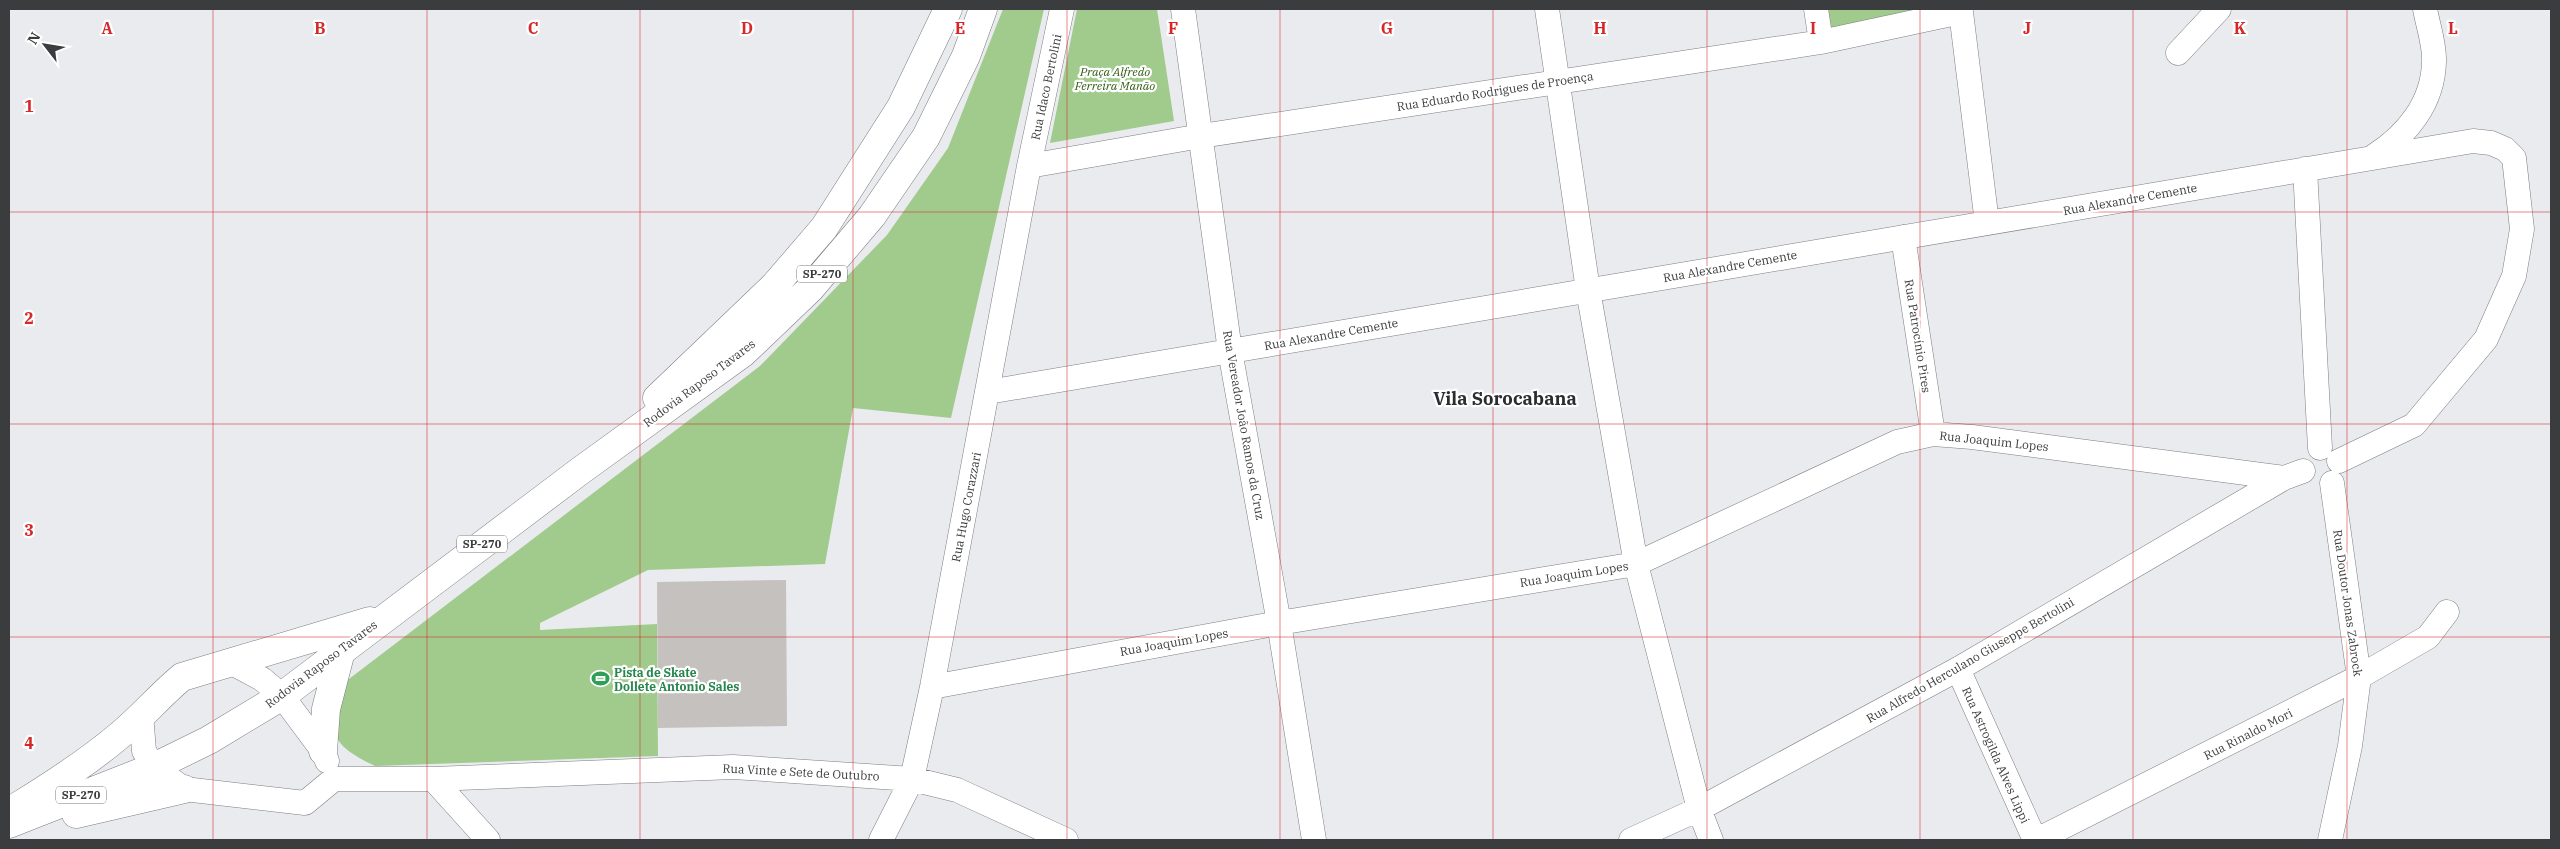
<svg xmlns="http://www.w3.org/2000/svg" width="2560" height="849" font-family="'IBM Plex Serif',serif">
	<rect width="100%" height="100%" fill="#eaebef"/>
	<path fill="#a1cb8c" d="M1003,9h41l-93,409 -98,-10 -28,156 -177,6 -108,53v7l117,-6 1,132 -283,10c-16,-8 -43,-20 -41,-42 1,-14 8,-29 11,-42l415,-316 127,-131 61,-87z
		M1077,9h80l17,112 -124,22z
		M1820,9h117l-114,24z"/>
	<path fill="#c4c1bf" d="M786,580l1,146 -129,2 -1,-146z"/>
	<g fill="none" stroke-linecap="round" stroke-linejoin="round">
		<defs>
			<path id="street" d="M1183,9l47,342 49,272 35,217
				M1547,9l41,281 48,274 63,245 12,31
				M1816,9l5,33
				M2178,53l41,-44
				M2374,156c33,-21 59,-53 60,-94 1,-17 -6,-36 -9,-53
				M1029,166l172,-30 620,-94 140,-30 26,211
				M2305,169l15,279
				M1903,237l30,197
				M988,392l1485,-251 18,2 14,6 9,9 8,71 -8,47 -28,63 -72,86 -75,36
				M230,662l32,17 20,17 41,55 4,10
				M1958,669l77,171
				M932,687l347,-64 357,-59 261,-122 36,-8 39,3 312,41
				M141,714l3,37 10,16 30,22 121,14 29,-24h99l300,-12 179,12 45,11 109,50
				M433,779l55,61
				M881,840l31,-61 20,-92 97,-521 33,-157
				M1631,840l68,-31 259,-140 326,-191 19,-7
				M2037,840l322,-163 69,-40 19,-25
				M2330,840l20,-94 9,-69 -27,-194"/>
			<path id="highway" d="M657,398l118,-113 49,-57 77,-121 47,-98
				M323,751l3,-42 15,-58
				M15,808c36,-22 72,-45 105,-73 22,-18 40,-40 62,-58l188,-56
				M76,814l108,-25
				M9,824l145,-57 55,-27 73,-44 298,-225 163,-118 67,-64 62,-73 54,-79 40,-81 17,-47"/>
		</defs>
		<use href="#street" stroke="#7c7e81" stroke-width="25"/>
		<use href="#highway" stroke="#7c7e81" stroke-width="29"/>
		<use href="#street" stroke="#fff" stroke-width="24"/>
		<use href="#highway" stroke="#fff" stroke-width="28"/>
	</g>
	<path fill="none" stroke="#d62828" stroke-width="1" stroke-opacity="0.55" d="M213,9v831M427,9v831M640,9v831M853,9v831M1067,9v831M1280,9v831M1493,9v831M1707,9v831M1920,9v831M2133,9v831M2347,9v831M9,212h2542M9,424h2542M9,637h2542"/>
	<defs>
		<symbol id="stadium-bare" viewBox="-9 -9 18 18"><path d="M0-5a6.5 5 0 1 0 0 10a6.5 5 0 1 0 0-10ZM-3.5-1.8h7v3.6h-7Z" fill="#2e9e5b" stroke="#fff" stroke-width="2.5" paint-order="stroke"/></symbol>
	</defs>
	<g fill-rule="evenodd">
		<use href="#stadium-bare" x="588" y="666" width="25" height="25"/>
	</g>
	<g text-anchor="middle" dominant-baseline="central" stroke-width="4.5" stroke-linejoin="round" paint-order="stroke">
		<g fill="#fff" stroke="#767677" stroke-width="1">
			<rect x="797" y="265.5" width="50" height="17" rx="4"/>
			<rect x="457" y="535.5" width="50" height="17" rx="4"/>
			<rect x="56" y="786.5" width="50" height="17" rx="4"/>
		</g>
		<g font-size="11" font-weight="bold" fill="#3b3c3d">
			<text x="822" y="274">SP-270</text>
			<text x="482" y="544">SP-270</text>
			<text x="81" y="795">SP-270</text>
		</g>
		<g font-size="12" font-style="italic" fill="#315c12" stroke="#fff">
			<text x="1115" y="71">Praça Alfredo<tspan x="1115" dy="14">Ferreira Manão</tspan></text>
		</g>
		<g font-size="12" fill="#3b3c3d" stroke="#fff">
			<text transform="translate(1046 87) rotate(-78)">Rua Idaco Bertolini</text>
			<text transform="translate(1495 91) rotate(-9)">Rua Eduardo Rodrigues de Proença</text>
			<text transform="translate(2130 199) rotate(-10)">Rua Alexandre Cemente</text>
			<text transform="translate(1730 266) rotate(-10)">Rua Alexandre Cemente</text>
			<text transform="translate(1331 334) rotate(-10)">Rua Alexandre Cemente</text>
			<text transform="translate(1918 336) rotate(81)">Rua Patrocínio Pires</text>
			<text transform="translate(699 383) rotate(-37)">Rodovia Raposo Tavares</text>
			<text transform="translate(1244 425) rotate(80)">Rua Vereador João Ramos da Cruz</text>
			<text transform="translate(1994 441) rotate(6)">Rua Joaquim Lopes</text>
			<text transform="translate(966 507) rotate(-79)">Rua Hugo Corazzari</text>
			<text transform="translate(1574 574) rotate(-9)">Rua Joaquim Lopes</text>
			<text transform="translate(2348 603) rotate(82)">Rua Doutor Jonas Zabrock</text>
			<text transform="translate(1174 642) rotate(-10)">Rua Joaquim Lopes</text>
			<text transform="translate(1970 660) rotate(-30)">Rua Alfredo Herculano Giuseppe Bertolini</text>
			<text transform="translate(321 664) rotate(-37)">Rodovia Raposo Tavares</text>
			<text transform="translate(2248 734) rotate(-27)">Rua Rinaldo Mori</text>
			<text transform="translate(1996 755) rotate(66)">Rua Astrogilda Alves Lippi</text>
			<text transform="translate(801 772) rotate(3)">Rua Vinte e Sete de Outubro</text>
		</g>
		<g font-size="12" font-weight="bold" fill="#27864d" stroke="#fff" text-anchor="start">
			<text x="614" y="672">Pista de Skate<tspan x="614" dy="14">Dollete Antonio Sales</tspan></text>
		</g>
		<g font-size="18" font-weight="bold" fill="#2b2c2f" stroke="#fff">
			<text x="1505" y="398">Vila Sorocabana</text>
		</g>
	</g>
	<g font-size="16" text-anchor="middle" font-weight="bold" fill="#d62828" stroke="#fff" stroke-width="4.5" stroke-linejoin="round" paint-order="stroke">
		<text x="107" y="34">A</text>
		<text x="320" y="34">B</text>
		<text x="533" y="34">C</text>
		<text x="747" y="34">D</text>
		<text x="960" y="34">E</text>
		<text x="1173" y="34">F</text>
		<text x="1387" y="34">G</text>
		<text x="1600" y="34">H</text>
		<text x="1813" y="34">I</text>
		<text x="2027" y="34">J</text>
		<text x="2240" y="34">K</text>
		<text x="2453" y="34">L</text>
		<text x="29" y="112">1</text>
		<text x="29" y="324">2</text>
		<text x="29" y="536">3</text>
		<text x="29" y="749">4</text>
	</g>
	<rect width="2560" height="849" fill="none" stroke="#3b3c3d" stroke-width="20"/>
	<g transform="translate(45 45) rotate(301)" stroke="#ffffff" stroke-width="4" paint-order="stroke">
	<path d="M0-4L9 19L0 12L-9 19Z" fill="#3b3c3d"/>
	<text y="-8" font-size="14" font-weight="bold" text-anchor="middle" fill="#3b3c3d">N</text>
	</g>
</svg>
